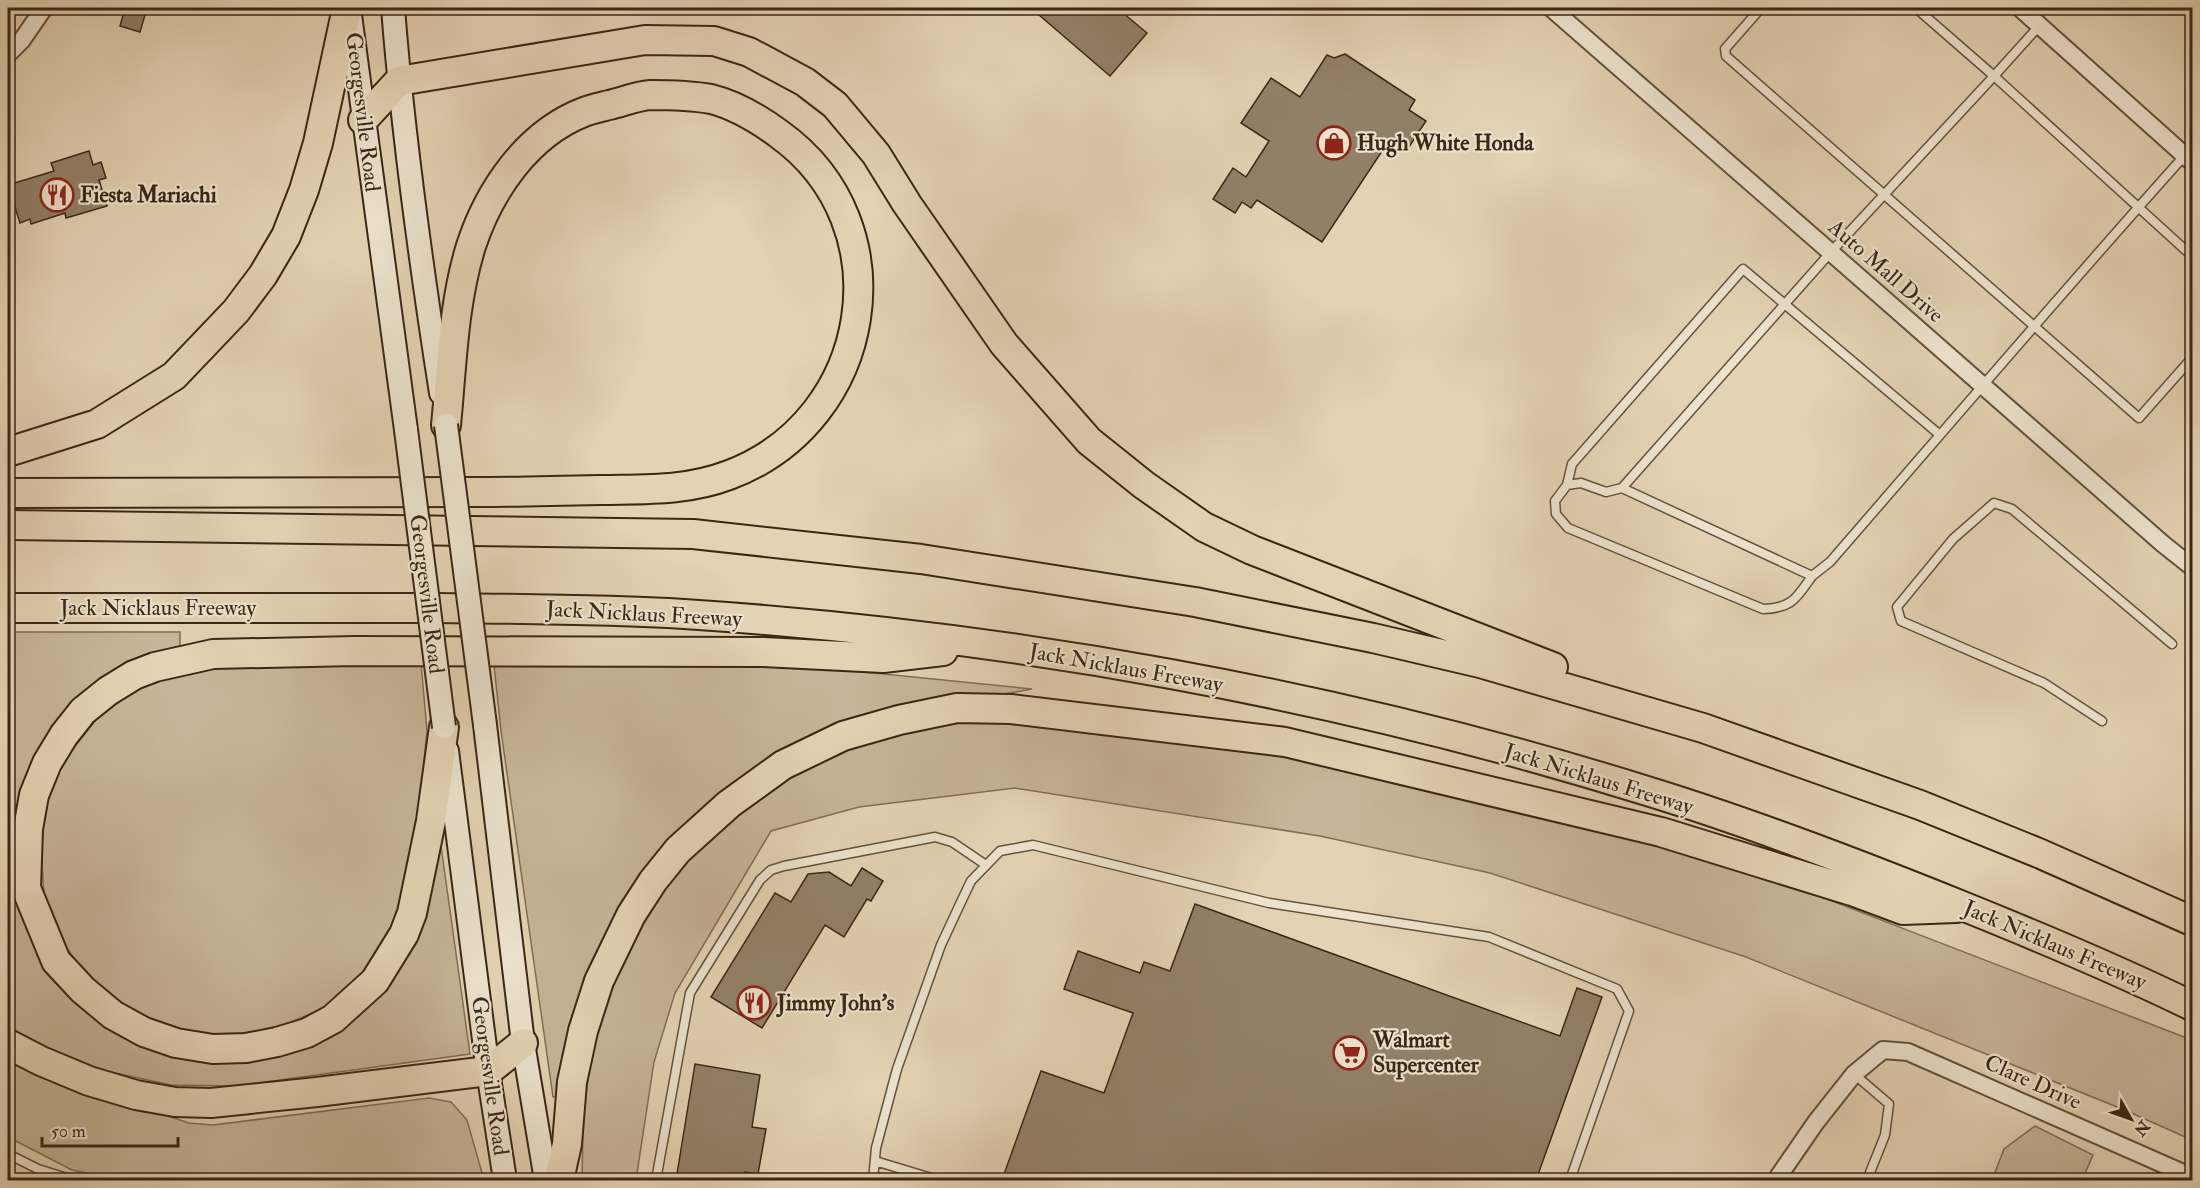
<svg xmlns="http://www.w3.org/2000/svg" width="2200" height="1188" font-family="'IM FELL Double Pica',serif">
	<rect width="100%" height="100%" fill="#e3d2b3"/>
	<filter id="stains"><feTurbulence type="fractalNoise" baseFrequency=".00333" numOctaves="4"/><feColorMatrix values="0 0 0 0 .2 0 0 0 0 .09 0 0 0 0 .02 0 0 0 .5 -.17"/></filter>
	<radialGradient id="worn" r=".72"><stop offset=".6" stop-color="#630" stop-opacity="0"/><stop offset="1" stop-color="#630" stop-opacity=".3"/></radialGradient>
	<path fill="#c6b598" stroke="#806e57" stroke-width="1.5" d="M8,632h172v15l-42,14 -111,118 14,164 109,100 170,-7 98,-109 23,-81 29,208 -235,32 -64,-1 -74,-16 -62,-23 -27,-18z
		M421,663l6,68 -14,139 -16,54 -19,34 -23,27 -35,25 -49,20 -49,6 -53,-7 -48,-26 -35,-27 -26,-38 -16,-42 -3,-50 5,-40 15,-42 35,-44 42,-33 64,-21z
		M494,665l310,1 228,23 -170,31 -209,146 -93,230 -7,1 -52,-366z
		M995,717l242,29 186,37 313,81 456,176v100l-65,-29 -381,-154 -256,-84 -170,-37 -305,-48 -156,19 -88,24 -96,162 -21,69 -18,118h-54l1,-54 5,-50 11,-56 22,-60 22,-44 37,-49 46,-48 69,-51 64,-26 69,-19z
		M8,1055l145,56 36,12 24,2 216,-27 22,4 16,18 17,60h-361l-51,-10 -64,-33z
		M2035,1126l58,29 -11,25h-90l12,-31z"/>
	<path fill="#928068" stroke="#3a2716" stroke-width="1.5" d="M125,8h22l-7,24 -20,-6z
		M1031,8h86l30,25 -37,43z
		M1345,54l70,46 -6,10 17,11 -19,29 -17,-11 -68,103 -65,-42 -6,8 -9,-6 -7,11 -22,-14 20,-31 13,9 23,-36 -28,-18 30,-45 29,19 27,-42 7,3z
		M89,151l4,14 8,-3 5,16 -7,2 8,26 -41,12 -1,-5 -34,11 -1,-5 -10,4 -12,-38 46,-14 -3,-8z
		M862,868l21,13 -12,20 -4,-2 -23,38 -19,-12 -63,103 -51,-31 64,-104 16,9 17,-28 21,-2 22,14z
		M1195,904l365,132 17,-48 25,9 -66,183h-523l-10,-3 38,-106 63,22 29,-80 -69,-24 14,-38 62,22 4,-11 26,9z
		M695,1064l65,11 -8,52 14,2 -8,45 -13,-2 -2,8h-67z"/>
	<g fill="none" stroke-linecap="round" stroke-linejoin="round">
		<defs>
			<path id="lane" d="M1761,8l-36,41 1,7 413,362 53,-60
				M1916,8l78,68 46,-51
				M2185,155c-120,134 -237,271 -355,407l-18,14 -190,-88 208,-235 164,-177 198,180
				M1567,485l5,-21 171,-195 197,166
				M1622,488l-16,4 -25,-9 -14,2 -12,16 1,13 12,14 195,81c29,-1 33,-10 49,-33
				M2102,721l-58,-38 -143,-62 -4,-14 56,-68 41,-36 18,6 160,135
				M1854,1074l35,30 -4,31 -18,45
				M8,1154l30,15 35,11
				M875,1161l63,19
				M656,1180l34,-187 70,-113 11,-10 13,-4 151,-29 17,5 34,23
				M873,1180l3,-32 21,-79 44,-124 20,-43 10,-21 29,-30 33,-6 236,58 220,34 128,52 12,22 -59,169"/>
			<path id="street" d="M1551,8c204,179 409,356 612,536l29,23
				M2020,8l172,154
				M8,54l14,-14 22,-32
				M1776,1180l40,-58 38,-48 29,-24 25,2 282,124 -2,4"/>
			<path id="secondary" d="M393,8c10,129 28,257 48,385
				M350,15l56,415
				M485,725l38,318 23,137
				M447,751l41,320 17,109"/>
			<path id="highway" d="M363,120l36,-39 246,-41 69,1 35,11 56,30 30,23 41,49 31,50 97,140 85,97 55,44 60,42 48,23 301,117
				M8,452l89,-28 77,-48 62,-65 27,-36 23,-39 18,-46 14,-47 29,-135
				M8,493c155,-1 310,-1 465,-1 43,0 86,-1 129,-2 44,-1 85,1 127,-15 145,-54 177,-250 50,-341 -19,-14 -44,-29 -68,-35 -17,-3 -43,-4 -61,-4 -13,1 -28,7 -41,10 -8,2 -18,4 -25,7 -57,22 -95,79 -113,134 -18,58 -19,119 -25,179
				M8,525l685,9 228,25 274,43 178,36 107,25 223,65 217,77 121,49 151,67
				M8,608c142,1 285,0 428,0 83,1 166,1 248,6 325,21 652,80 963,177 108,33 214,74 318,116 77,31 153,63 227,99
				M444,727l-13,94 -19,92 -8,21 -29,47 -42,38 -26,14 -30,9 -31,6 -33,1 -37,-6 -32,-11 -31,-17 -30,-25 -27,-29 -30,-73 2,-59 6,-34 13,-32 17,-28 19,-24 25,-20 26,-16 21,-8 58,-13 142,-3 408,1 120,6 60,-7
				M8,1044l33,17 48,20 47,14 39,7 36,1 106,-11 171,-21 35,-28
				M559,1180l8,-36 5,-62 11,-51 16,-50 32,-66 22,-34 25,-31 51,-46 54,-39 60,-29 56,-16 58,-12 54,1 274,33 376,90 191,59 51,19 53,-2"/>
		</defs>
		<use href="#lane" stroke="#64523d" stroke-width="11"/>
		<use href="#street" stroke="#64523d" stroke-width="20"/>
		<use href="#secondary" stroke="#3a2716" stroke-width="26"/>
		<use href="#highway" stroke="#3a2716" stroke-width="32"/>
		<use href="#lane" stroke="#ede2ce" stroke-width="8"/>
		<use href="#street" stroke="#ede2ce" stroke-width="16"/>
		<use href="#secondary" stroke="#ede2ce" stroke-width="22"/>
		<use href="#highway" stroke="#e3d2b3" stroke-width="28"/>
		<defs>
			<path id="secondary-bridge" d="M446,425l39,300
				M406,430l38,297"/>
		</defs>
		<use href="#secondary-bridge" stroke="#3a2716" stroke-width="26" stroke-linecap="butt"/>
		<use href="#secondary-bridge" stroke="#ede2ce" stroke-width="22"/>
	</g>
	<defs>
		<symbol id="shop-ring" viewBox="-11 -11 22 22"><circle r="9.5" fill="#ede2ce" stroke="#8f2418" stroke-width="1.5"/><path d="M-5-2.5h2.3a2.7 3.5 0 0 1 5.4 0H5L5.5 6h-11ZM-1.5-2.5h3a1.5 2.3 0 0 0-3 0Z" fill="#8f2418"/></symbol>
		<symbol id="restaurant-ring" viewBox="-11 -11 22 22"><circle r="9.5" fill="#ede2ce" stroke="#8f2418" stroke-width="1.5"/><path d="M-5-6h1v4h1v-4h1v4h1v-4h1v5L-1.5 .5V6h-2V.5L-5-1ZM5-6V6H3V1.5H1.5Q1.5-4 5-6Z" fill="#8f2418"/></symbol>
		<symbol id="supermarket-ring" viewBox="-11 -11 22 22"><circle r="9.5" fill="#ede2ce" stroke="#8f2418" stroke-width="1.5"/><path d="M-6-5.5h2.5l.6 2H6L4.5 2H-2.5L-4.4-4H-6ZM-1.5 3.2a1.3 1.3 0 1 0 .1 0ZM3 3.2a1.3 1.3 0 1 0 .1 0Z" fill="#8f2418"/></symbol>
	</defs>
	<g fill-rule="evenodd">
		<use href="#shop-ring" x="1315" y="124" width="38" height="38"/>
		<use href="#restaurant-ring" x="38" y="176" width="38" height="38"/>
		<use href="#restaurant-ring" x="735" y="984" width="38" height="38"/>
		<use href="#supermarket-ring" x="1331" y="1034" width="38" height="38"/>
	</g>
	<g text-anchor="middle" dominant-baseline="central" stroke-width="4.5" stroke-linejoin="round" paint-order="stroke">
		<g font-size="22" fill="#3a2716" stroke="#ede2ce">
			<text transform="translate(363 112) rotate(83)">Georgesville Road</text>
			<text transform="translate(1886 271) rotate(41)">Auto Mall Drive</text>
			<text transform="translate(427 594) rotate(83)">Georgesville Road</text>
			<text x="158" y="608">Jack Nicklaus Freeway</text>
			<text transform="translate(644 614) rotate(3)">Jack Nicklaus Freeway</text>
			<text transform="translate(1126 668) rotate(10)">Jack Nicklaus Freeway</text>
			<text transform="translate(1599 779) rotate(17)">Jack Nicklaus Freeway</text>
			<text transform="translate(2055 945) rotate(23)">Jack Nicklaus Freeway</text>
			<text transform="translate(490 1076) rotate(82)">Georgesville Road</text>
			<text transform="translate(2033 1082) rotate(24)">Clare Drive</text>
		</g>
		<g font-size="22" font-weight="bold" fill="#3a2716" stroke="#ede2ce" text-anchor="start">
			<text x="1357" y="143">Hugh White Honda</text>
			<text x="80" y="195">Fiesta Mariachi</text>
			<text x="777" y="1003">Jimmy John's</text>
			<text x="1373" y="1040">Walmart<tspan x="1373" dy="25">Supercenter</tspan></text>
		</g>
	</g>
	<rect width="2200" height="1188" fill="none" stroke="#e3d2b3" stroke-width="30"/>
	<rect x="9" y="9" width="2182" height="1170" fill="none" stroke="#3a2716" stroke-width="3"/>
	<rect x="15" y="15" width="2170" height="1158" fill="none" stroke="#3a2716" stroke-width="1.5"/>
	<g transform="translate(2131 1119) rotate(130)" stroke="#ede2ce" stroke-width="4.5" paint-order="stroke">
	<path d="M0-4.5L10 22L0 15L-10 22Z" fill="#3a2716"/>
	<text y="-9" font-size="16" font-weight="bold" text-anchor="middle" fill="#3a2716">N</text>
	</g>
	<path d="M42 1137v9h136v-9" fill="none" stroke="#3a2716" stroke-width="3"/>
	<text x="51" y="1137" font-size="18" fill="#3a2716" stroke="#ede2ce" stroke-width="4.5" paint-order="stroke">50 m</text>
	<rect width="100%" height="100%" filter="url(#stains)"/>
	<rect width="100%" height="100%" fill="url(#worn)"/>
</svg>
